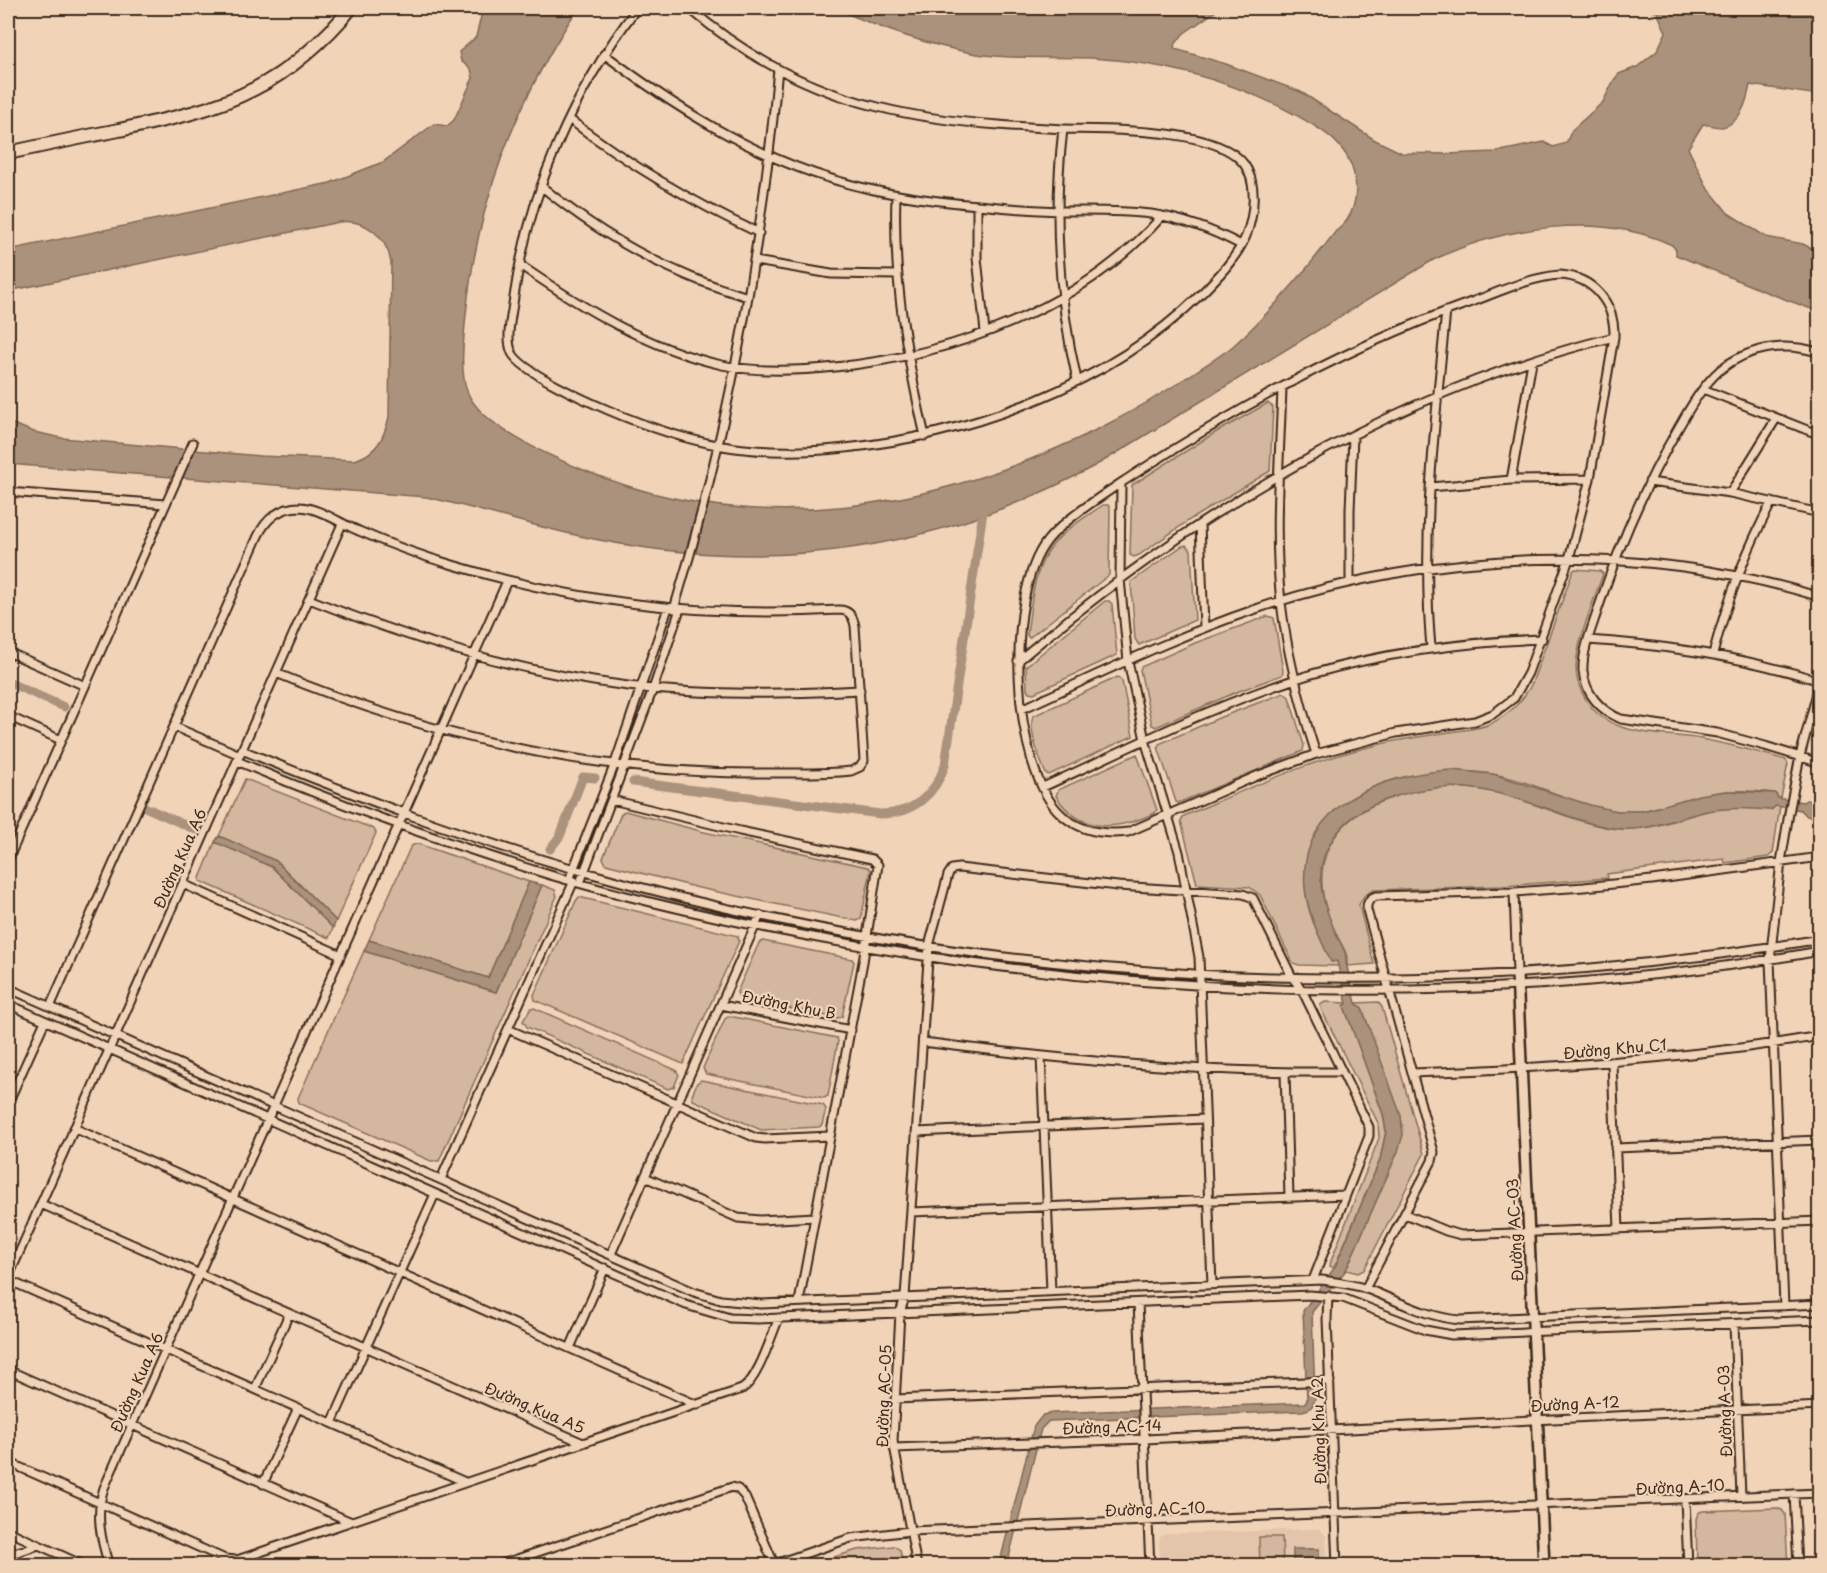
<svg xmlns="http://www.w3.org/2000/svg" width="1827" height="1573" font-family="'Playpen Sans',sans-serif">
	<rect width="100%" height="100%" fill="#f1d3b7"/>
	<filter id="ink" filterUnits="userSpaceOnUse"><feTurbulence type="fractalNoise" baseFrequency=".0167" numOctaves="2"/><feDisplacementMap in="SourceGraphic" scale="12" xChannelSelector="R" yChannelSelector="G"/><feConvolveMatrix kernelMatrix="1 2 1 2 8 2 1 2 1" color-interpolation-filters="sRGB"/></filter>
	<g filter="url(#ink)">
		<path fill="#e2c5aa" d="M1319,1529l7,7 1,29h-167l-1,-24 2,-5 5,-2z"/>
		<path fill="#d3b79e" stroke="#87705e" stroke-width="1.5" d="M1268,403l5,4 -3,64 -79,48 -52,36 -5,2 -4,-2 2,-70 81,-51z
			M1103,505h5l2,3 -1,67 -80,63 -2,-3c4,-30 6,-69 28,-93 13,-15 32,-26 48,-37z
			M1186,545l5,5 4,70 -56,25 -4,-6 -4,-57 51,-36z
			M1575,569l25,2 3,3c-9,26 -26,67 -27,93 0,11 3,21 9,31 22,40 76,34 116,41 29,5 57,13 85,21l2,4 -7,34h-3l-3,-5c-21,-2 -42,-4 -63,0 -32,5 -60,21 -93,18 -44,-4 -83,-30 -127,-37 -75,-12 -191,14 -187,111 1,27 15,53 27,77l5,-2 1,6 -39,-1 -6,-2 -33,-68 -11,-8 -52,-3 -16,-63 3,-5c63,-27 126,-56 193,-71 24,-6 48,-9 73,-13 13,-2 28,-3 40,-8 18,-9 33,-22 42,-41l41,-112z
			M1105,601h4l3,3 5,51 -83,38 -5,-1 -2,-3 -1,-23z
			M1268,616l6,2 9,53 -1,4 -43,16 -83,36 -4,-2 -12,-55 1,-3 54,-24z
			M1118,677l4,4 11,55 -84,39 -3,-1c-6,-13 -18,-45 -13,-58z
			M1284,693l5,4 15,48 -1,6 -125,52 -2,-1 -18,-55 1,-3 62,-27z
			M1137,754l20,56 -2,3c-37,17 -74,22 -99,-17l2,-6z
			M245,779l129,50 2,4 -40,88 -60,-60 -57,-25z
			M1438,787c23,0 46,1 68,8 38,11 76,31 115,34 31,2 57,-11 86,-18 21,-5 42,-3 64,-1l5,-5 4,1 -7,47 -5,4 -43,6 -1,-4 -117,15 1,4 -106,8 -129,4 -9,6 -5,9 15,59 -27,2c0,-3 0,-6 0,-9 -1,-6 -5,-12 -8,-17 -6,-12 -12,-25 -15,-39 -15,-75 50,-106 114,-114z
			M625,811l79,21 164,35 3,3 -10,49 -4,2 -158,-33 -93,-24 -3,-6 18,-44z
			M215,842l57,25 61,61 -4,10 -129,-57v-3z
			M418,844l111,38 -41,96 -119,-38 41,-92 3,-3z
			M542,885l13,5 2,6 -118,265h-8l-132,-58 -1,-5 66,-147 132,41z
			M579,897l159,39 1,5 -56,123 -148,-64 -1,-5 42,-94z
			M763,941l89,18 2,3 -12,55 -5,1 -98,-20 -2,-6 22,-49z
			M1325,1002l22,1v1l-3,2 39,108 3,17 -6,29 -46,108 -4,-2 1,-5 48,-123 -1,-15 -57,-114 -1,-4z
			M1378,1002l4,5 42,147 -60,116 -6,3 -12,-3 52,-119 5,-25 -41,-118 -6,-5z
			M531,1008h3l142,62 3,5 -5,12 -6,2 -141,-62 -4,-6z
			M729,1016l108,22 1,3 -10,55 -4,2 -118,-24 -3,-6 22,-49z
			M701,1080l122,25 3,4 -4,16 -3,2 -58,3 -68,-30 -1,-5 5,-12z
			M1776,1508l6,2 3,4 3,51h-91l-1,-46 2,-6 4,-2z
			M1259,1537h23l1,28h-23z
			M894,1546l6,4 3,15h-95l49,-15z"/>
		<path fill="#ab927d" stroke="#7e6857" stroke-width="1.5" d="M483,8h95c-63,96 -100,191 -112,306 -2,24 -7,54 1,77 13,35 81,64 114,78 174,73 356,41 521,-42 34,-17 65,-36 96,-57 12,-8 24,-15 35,-24 39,-35 72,-74 103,-115 18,-12 23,-37 18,-57 -7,-31 -33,-45 -58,-59 -63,-34 -134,-53 -205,-57 -38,-2 -76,2 -114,-4 -50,-9 -96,-25 -142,-46h385l-37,26 -9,12 1,3 51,15 75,28 74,48 27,13 45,1 49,-2 48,-10 9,5 13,-4 6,-13 31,-28 11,-22 5,-6 18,-7 20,-16 9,-19 -9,-20 -11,-4h173v87l-69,-10c-3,15 -9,39 -28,42 -6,0 -13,-2 -19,-3l-15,24 19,39 21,26 38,24 37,7 16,8v60l-53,-20 -90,-37v-5l-4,-5c-72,-34 -170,-18 -239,15l-333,203c-160,88 -327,112 -506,76 -57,-11 -112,-30 -168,-42l-418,-33v-42l26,10 28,6 198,18 95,4c22,-7 29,-22 34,-43l2,-155c-5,-27 -26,-43 -52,-40l-331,69v-41l322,-67 53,-21 51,-38 13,2 7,-6 19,-42 -2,-9 -10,-8 -2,-9 17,-15z
			M1451,770l42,4 97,31 27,6h27l55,-16 28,-4 48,2 3,5 25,4 3,-2 13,2v17l-12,-3 -6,-6 -25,-4 -5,4c-21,-2 -42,-3 -64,1 -28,6 -54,19 -84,18 -23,-1 -45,-10 -66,-17 -65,-23 -110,-37 -177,-10 -25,10 -45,27 -55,52 -11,27 1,58 13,84 4,8 9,15 8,25l10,40 6,5 39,108 2,19 -5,16 -52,119 -34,42 3,86c-1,8 -5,12 -13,13l-253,10 -8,8 -34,136 -8,1 35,-140 9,-11 9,-2 252,-10 3,-2 -4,-90 32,-44 45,-107 6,-29 -3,-17 -39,-108 3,-2 -10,-43 -6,1c-11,-24 -23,-47 -26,-74 -8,-83 78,-114 146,-118z
			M219,836l57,25 60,60 -3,7 -61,-61 -57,-25z
			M529,882l13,3 -46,107 -132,-41 5,-11 119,38z
			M1293,1549h26v16h-26z"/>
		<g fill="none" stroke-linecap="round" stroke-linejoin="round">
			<path stroke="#ab927d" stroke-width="9" d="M8,682l56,25
				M633,782l247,32c33,0 55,-19 65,-49l39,-260
				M147,808l49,22
				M550,849l10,-13 23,-59 12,1"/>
			<defs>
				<path id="minor" d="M637,8c-64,84 -108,184 -123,289 -2,17 -9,41 -2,56 10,19 75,48 96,57 84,36 146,48 237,38 125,-13 264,-63 355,-153 18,-18 36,-36 46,-59 8,-21 12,-53 -2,-72 -27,-37 -138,-34 -180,-35 -22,-1 -44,-2 -65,-4 -41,-3 -82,-8 -121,-18 -70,-17 -134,-52 -189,-99
					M604,54c70,53 147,101 231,126 46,14 95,21 143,25 28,3 55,5 82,6 31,0 61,-1 91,3 32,5 62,16 90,31
					M569,119c59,45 123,83 190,114
					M1063,129c-10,85 -5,168 14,251
					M541,186c62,51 130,89 207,111
					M896,195c-3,84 10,159 29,241
					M977,205v53l8,74
					M755,261l76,13 66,1
					M520,265c61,42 129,84 202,100 37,8 76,6 113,2 119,-12 247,-59 327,-151
					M1560,275c34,2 55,29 54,62l-24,142 -21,80 -41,114 -14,25 -21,16 -18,7 -79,12 -80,21 -57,21 -131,57c-24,3 -47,0 -66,-17 -52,-46 -57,-221 -15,-274 17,-22 62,-50 86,-66 107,-69 220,-131 341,-174 27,-10 57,-24 86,-26z
					M1820,353c-34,-12 -72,-6 -100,17 -17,15 -29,36 -40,55 -34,58 -61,120 -82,184 -6,19 -16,42 -15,62 2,23 18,40 38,48l96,14 48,13 55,17
					M1282,387c-2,71 -9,144 -1,215 6,52 19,102 35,152
					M1703,389l117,46
					M1511,480l21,-118
					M1649,482l81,11 90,20
					M1121,483l-1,96 8,82 17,79 34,112 20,105 13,328
					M1430,487l81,-7 79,-1
					M8,492l158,12
					M1730,493l46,-74
					M1200,524l4,104
					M1350,582v-72l3,-74
					M309,599c103,41 208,73 319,87 77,10 155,8 232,4
					M674,609c54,-176 87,-357 104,-540
					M1588,640c79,5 156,17 232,41
					M1431,648c-10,-113 4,-224 15,-337
					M8,652l77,34
					M1713,654c14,-53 33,-104 59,-152
					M1018,661c170,-145 377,-271 596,-324
					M1022,709c77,-35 154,-73 234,-100 177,-60 384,-68 564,-12
					M8,716l53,24
					M175,727l65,28
					M242,750c113,46 226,89 343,122 399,114 826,136 1235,67
					M237,761c102,43 207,82 313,114 88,26 178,46 268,63 329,62 671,72 1002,13
					M1043,787c88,-40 176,-85 269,-113 75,-22 152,-32 230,-35
					M612,800l128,31 132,28 6,6 -15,97 -64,340
					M8,860l185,-417
					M569,880l45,-114 54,-158
					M580,883l73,-194 27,-80
					M183,884l158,71
					M1514,892l3,82
					M8,988l686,304 27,8 40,4 561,-24c15,2 30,4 45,9 31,12 59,28 93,31l360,-16
					M8,1004l678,301 44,13 28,1 552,-24 33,3 82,32 27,5 368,-15
					M721,1005l130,25
					M50,1007l208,-471c8,-17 22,-29 42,-29 20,1 41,17 59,24 30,13 62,25 94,34 125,38 255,53 386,45 10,0 14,6 16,16l9,135 -4,6 -9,4c-27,3 -55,2 -82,2 -170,2 -336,-35 -493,-100
					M508,1029l248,109 9,1 65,-3
					M923,1042c140,18 277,31 419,30
					M1041,1057l10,234
					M1612,1063l7,166
					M1285,1073l4,124
					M1412,1073c136,-5 273,-14 408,-37
					M8,1103l37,-82
					M74,1128l623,277
					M916,1132l289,-13
					M1615,1148l205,-8
					M645,1177l93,41 22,2 55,-3
					M441,1179l133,-298
					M41,1204l542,239
					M911,1212l435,-17
					M1405,1214l41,17 15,4 359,-14
					M611,1254l149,-339
					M8,1278l334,-754
					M8,1280l457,202
					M1365,1289l67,-128 2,-9 -67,-242c-1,-7 3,-13 10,-14l137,-4 70,-5 68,-7 168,-23
					M1328,1296l-1,23 10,247
					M1138,1303l12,263
					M1784,1306l-14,-346 11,-98 8,-49 11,-57 20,-74
					M1734,1324l7,172
					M570,1348l35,-80
					M8,1370l341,151
					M255,1389l34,-75
					M895,1399l435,-18
					M332,1423l103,-229
					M894,1448l251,-9 675,-33
					M8,1462l217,97 12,1 505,-171c16,-9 29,-53 37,-71
					M263,1484l35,-76
					M1794,1494l4,72
					M1685,1499l3,67
					M8,1531l77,35
					M8,1555l31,-10
					M109,1566c-8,-26 -14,-52 -5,-78l403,-907
					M496,1566l236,-79 6,2 7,8 30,69
					M769,1566l82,-28 59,-7 910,-38
					M917,1566l-24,-125 7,-128 5,-16 24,-351 19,-71 4,-6 7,-1 159,18 125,8 10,4 39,79 10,13 67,137v9l-56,144"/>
				<path id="tertiary" d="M1517,974l27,592"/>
				<path id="trunk" d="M8,153c37,-8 74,-16 111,-23 46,-10 93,-19 135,-41 36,-18 72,-50 97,-81"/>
			</defs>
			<use href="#minor" stroke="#3b2a1e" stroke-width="11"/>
			<use href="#tertiary" stroke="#3b2a1e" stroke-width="14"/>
			<use href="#trunk" stroke="#3b2a1e" stroke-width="16"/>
			<use href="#minor" stroke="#f1d3b7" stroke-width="7"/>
			<use href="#tertiary" stroke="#f1d3b7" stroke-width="9"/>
			<use href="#trunk" stroke="#f1d3b7" stroke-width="12"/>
		</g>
	</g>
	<g text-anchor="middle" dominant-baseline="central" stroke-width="4.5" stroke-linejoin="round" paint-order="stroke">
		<g font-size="15" fill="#3b2a1e" stroke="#f1d3b7">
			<text transform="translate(179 858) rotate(-66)">Đường Kua A6</text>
			<text transform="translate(789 1004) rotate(11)">Đường Khu B</text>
			<text transform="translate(1615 1048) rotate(-5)">Đường Khu C1</text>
			<text transform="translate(1514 1230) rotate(-93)">Đường AC-03</text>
			<text transform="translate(136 1382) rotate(-66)">Đường Kua A6</text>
			<text transform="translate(883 1396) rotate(-88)">Đường AC-05</text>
			<text transform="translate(1575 1403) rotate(-3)">Đường A-12</text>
			<text transform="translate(535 1407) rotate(23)">Đường Kua A5</text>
			<text transform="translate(1724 1411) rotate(-92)">Đường A-03</text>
			<text transform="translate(1112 1426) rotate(-2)">Đường AC-14</text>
			<text transform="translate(1318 1431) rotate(-92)">Đường Khu A2</text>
			<text transform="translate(1680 1486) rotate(-3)">Đường A-10</text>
			<text transform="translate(1155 1508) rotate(-2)">Đường AC-10</text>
		</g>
	</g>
	<rect width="1827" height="1573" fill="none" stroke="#f1d3b7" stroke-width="30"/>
	<rect x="15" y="15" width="1797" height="1543" fill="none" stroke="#3b2a1e" stroke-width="2" filter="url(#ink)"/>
</svg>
